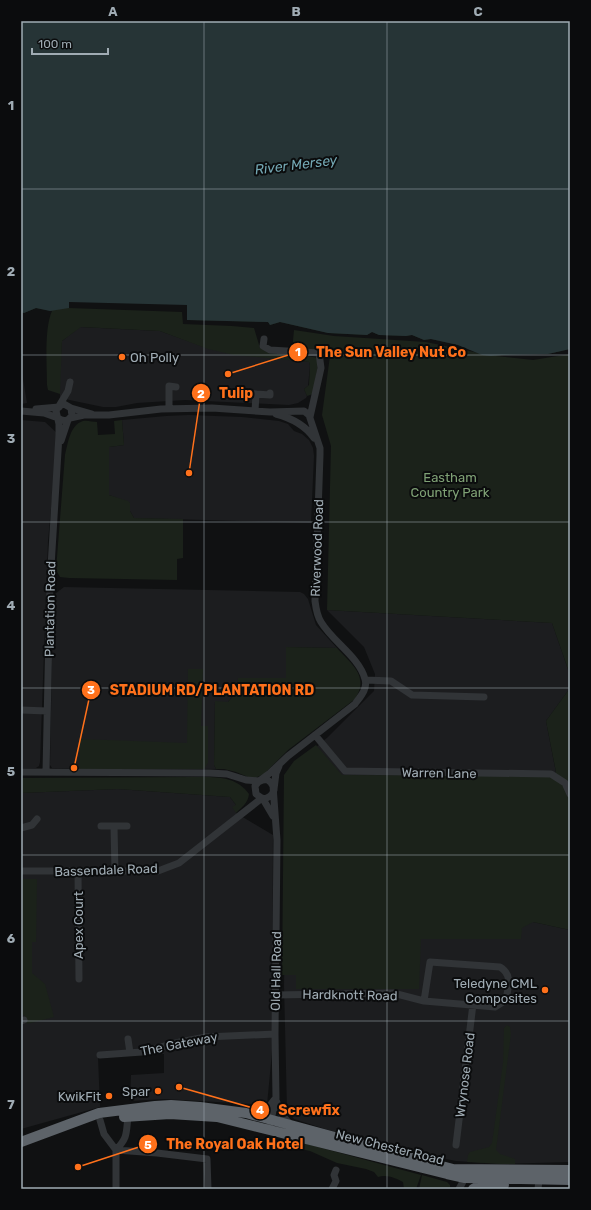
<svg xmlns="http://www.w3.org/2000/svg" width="591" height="1210" font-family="Rubik,sans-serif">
	<rect width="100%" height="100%" fill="#101112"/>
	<path fill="#1c1d1f" d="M80,327l80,4 47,17 102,14 1,4 -2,20 -4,3 3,7 -1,2 -8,5 -9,2 -104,-5 -48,3 -21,4h-13l-43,-9v-30l2,-27z
		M21,367l6,36 -6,1z
		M189,415l53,2 37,4 9,3 6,7 8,3 7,6 4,8 1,8 -3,67 -177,-5 -4,-7v-8l-21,-8v-48l15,-2 -2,-25 44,-4z
		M21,420l24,2 13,12 -10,107 -8,221 -1,4 -3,2h-15z
		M64,587l236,5 4,2 4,5 8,26 21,23 -51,-1v31l-49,13 -9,11h-13l-1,63 2,4 -164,-1 -2,-3 3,-160 2,-11z
		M327,610l225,13 18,52v13l-24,33 10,52 -18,22 -5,127 37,8v232l-68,2 -46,-3 -44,-9 -84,-22 -34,-11 -7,-9 -3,-125 4,-214 40,-34 46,-46 1,-17 -11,-27z
		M118,789l112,8 6,8v8l37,22 -1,217 -5,53 -103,-6 -34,2 1,-26 33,-2v-19l-66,3 2,50 -79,22v-336z"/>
	<path fill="#1b221a" d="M21,281l68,21h-20v6l113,4 1,12 49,2 22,2 6,20c19,5 39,6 59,10l-6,36 -6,2 -3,-7 5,-4 1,-19 -1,-4 -75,-7 -26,-6 -48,-18 -79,-4 -19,14 -2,53 -12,-4 -1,-5c0,-20 -3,-56 5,-74l-16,-3 -12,5 -3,-1z
		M187,305l383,44 -22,5h-32l-20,2 37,4 37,-6v321l-18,-52 -225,-13 4,-164 -9,-31 8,-59 -38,-5 2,-21 40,6 92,6 53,11 -21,-8 -27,-6 -7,1 -12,-5 -6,1 -27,-1 -7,-3 -5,3 -39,-2 -48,-11 -10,3 -2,-3 -81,-2z
		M122,420l2,25 -15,2v48l19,6 2,2v8l4,7 49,1v39l-6,1v21l-108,-2 -9,-1 -4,-7 9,-115c3,-12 5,-30 18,-34 4,-1 10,1 14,1l1,13 17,-1 -1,-13z
		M286,647l51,1c14,16 33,28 18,51l-67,51 -24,24 -9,4 -7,-1 -12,-5 -12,-3h-8l-2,-4 1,-64 13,1 9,-11 1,-13h48z
		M188,669h15l-2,57h7v37l-4,6h-125l1,-30 107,4z
		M570,688v242l-37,-8 -11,6 -1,11h-100l-2,50h-123v-14h-14l2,-200 10,-14 22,-16 26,30 212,1 2,-4 -10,-51z
		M192,777c21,0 44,-2 57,17 -1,9 -7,13 -13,19l-4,-6 4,-2 -6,-8 -112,-8 -97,4v-15z
		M21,879h16l-1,63h-4v31l13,11 9,33 -27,7 -3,-9 -3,1z
		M507,1025l3,2 1,7 -15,116 4,4 15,5v5h-13l-35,-2 1,-7 2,-3 19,-5 3,-4 11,-80 1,-35z
		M296,1141l125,34 -5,14h-12l-1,-7c-7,-4 -17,-8 -25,-5l-4,-5 -8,-3 -29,-6 -27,-12 -14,-3 -2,-2z
		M422,1175l25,7 3,3v4h-31z"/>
	<path fill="#263436" d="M21,21h549v328l-22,5 -46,1 -11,1 -9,-1 -24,-10 -27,-6 -7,1 -12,-5 -6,1 -27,-1 -7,-3 -5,3 -39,-2 -48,-11 -10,3 -2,-3 -81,-2v-15l-118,-3v6l-19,3 -14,-3 -12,5 -3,-1z"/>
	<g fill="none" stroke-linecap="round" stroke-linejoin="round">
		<path stroke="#313437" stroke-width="7" d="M264,339l-1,7 7,4 49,3 2,15 -11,49
			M248,393l8,1 -1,17
			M256,394l14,1v-2
			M59,406l9,-15 2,-9
			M71,408l21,6
			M36,409l23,-2
			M169,409v-23l7,1
			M21,411l23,2 14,5
			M276,414c15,4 29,11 38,24
			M70,418l14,-3h25l52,-6 51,-1 58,4 34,-1 5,4 11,33v7l-5,146c1,8 2,15 6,21 12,20 38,35 44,57 3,10 -5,18 -10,25l-67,52 -18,17 -11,8 -4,5 1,8 7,5c6,-1 9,-3 11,-9
			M61,441l7,-21
			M366,680l25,1 21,14 72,2
			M21,710l26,1
			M315,735l30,36 206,3 14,9 5,11
			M21,772l189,1 17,1 19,6 13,1
			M46,772l4,-189 9,-148v-11l-3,-13 3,-5 5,-2 7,4 1,8c-3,5 -9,6 -14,2
			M260,781c6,-3 10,-1 13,5l4,54 -2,194 1,64 -6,26
			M274,789l2,-16 3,-7
			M263,799l10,17
			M101,826h26
			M114,826l1,46
			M21,828l11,-3 5,-6
			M21,871h137l21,-8 83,-65
			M78,871l1,108
			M275,995l118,-2 31,8 71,6 11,-7c2,-13 7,-25 -6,-33l-70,-5 -6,39
			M21,1021l3,-1
			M128,1039l2,14
			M100,1055l42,-3 38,-10 26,-5 69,-3
			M276,1100l6,15 8,9
			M255,1113l10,-1 9,-12
			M100,1120l4,14 12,16v39
			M456,1145l17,-141
			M116,1150l41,3 50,6 1,30
			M116,1150c12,-13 10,-16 12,-34
			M332,1189l4,-8 -2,-6 2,-5
			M459,1189l6,-11 2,-2
			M538,1189l1,-9"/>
		<path stroke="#5d6369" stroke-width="10" d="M124,1117l46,-3 47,3 230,57 18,4 105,2
			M21,1142l78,-29 56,-7 16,-1 29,2 46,6 207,56 117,1
			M473,1189l6,-3 25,-1"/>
	</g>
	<path fill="none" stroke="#a0acb4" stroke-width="1" stroke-opacity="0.55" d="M204,21v1168M387,21v1168M21,189h549M21,355h549M21,522h549M21,688h549M21,855h549M21,1021h549"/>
	<g fill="#ff711b" stroke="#0b0c0d" stroke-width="1.5">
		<circle cx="122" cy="357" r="4"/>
		<circle cx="545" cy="990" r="4"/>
		<circle cx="158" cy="1091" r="4"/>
		<circle cx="109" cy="1096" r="4"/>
	</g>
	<g text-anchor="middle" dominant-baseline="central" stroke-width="4" stroke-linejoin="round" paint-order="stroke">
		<g font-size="13" fill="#a0acb4" stroke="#0b0c0d" text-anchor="end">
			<text x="130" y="357" text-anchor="start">Oh Polly</text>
			<text x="537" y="983">Teledyne CML<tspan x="537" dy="15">Composites</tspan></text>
			<text x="150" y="1091">Spar</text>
			<text x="101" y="1096">KwikFit</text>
		</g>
		<g font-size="13" fill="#7fa175" stroke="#0b0c0d">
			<text x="450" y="477">Eastham<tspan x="450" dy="15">Country Park</tspan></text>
		</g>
		<g font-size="13" fill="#a0acb4" stroke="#0b0c0d">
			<text transform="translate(317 548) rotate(-88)">Riverwood Road</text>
			<text transform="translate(50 609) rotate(-89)">Plantation Road</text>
			<text transform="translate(439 773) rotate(1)">Warren Lane</text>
			<text transform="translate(106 870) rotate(-2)">Bassendale Road</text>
			<text transform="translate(78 925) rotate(-90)">Apex Court</text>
			<text transform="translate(276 971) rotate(-89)">Old Hall Road</text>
			<text transform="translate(350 995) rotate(1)">Hardknott Road</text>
			<text transform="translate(179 1044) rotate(-11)">The Gateway</text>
			<text transform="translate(465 1075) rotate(-83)">Wrynose Road</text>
			<text transform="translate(390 1147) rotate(14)">New Chester Road</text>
		</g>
		<g font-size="14" font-style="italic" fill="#73a7b3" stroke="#0b0c0d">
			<text transform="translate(296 165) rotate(-7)">River Mersey</text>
		</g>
	</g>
	<path fill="none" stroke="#ff711b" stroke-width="1.5" d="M228 374L298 352M189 473L201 393M74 768L91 690M179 1087L260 1110M78 1167L148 1144"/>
	<g fill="#ff711b" stroke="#0b0c0d" stroke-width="1.5">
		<circle cx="228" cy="374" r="4"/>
		<circle cx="189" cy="473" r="4"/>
		<circle cx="74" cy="768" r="4"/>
		<circle cx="179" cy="1087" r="4"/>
		<circle cx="78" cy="1167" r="4"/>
		<circle cx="298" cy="352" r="10"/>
		<circle cx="201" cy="393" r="10"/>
		<circle cx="91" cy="690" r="10"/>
		<circle cx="260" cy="1110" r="10"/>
		<circle cx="148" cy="1144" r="10"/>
	</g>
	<g font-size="12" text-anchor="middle" font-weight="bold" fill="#fff">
		<text x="298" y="356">1</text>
		<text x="201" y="398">2</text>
		<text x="91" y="694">3</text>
		<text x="260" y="1114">4</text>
		<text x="148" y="1149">5</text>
	</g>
	<g font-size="14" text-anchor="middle" font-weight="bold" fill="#ff711b" stroke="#0b0c0d" stroke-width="4" stroke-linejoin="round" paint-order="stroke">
		<text x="391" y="357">The Sun Valley Nut Co</text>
		<text x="236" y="398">Tulip</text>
		<text x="212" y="695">STADIUM RD/PLANTATION RD</text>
		<text x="309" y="1115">Screwfix</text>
		<text x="235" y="1149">The Royal Oak Hotel</text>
	</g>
	<rect width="591" height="1210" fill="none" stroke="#0b0c0d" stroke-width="44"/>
	<path d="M32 48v6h76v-6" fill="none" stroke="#a0acb4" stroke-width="2"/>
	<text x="38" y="48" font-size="12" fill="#a0acb4" stroke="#0b0c0d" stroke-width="3" paint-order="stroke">100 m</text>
	<rect x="22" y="22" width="547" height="1166" fill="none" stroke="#a0acb4" stroke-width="1.5"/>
	<g font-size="13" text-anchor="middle" font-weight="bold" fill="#a0acb4">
		<text x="113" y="16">A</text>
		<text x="296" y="16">B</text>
		<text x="478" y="16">C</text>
		<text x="11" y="110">1</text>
		<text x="11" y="276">2</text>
		<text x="11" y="443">3</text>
		<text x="11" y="610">4</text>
		<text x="11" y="776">5</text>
		<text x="11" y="943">6</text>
		<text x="11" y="1109">7</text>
	</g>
</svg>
